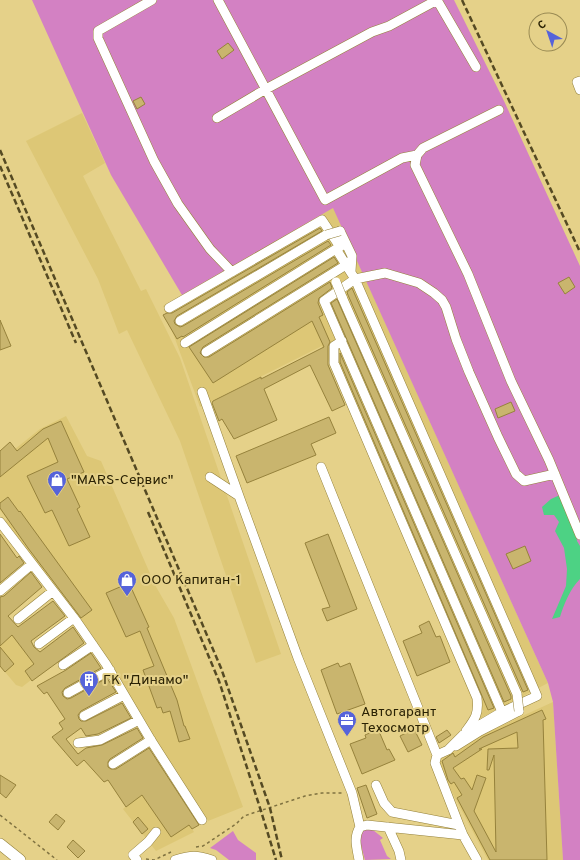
<svg xmlns="http://www.w3.org/2000/svg" width="580" height="860" font-family="Overpass,sans-serif">
	<rect width="100%" height="100%" fill="#e5d189"/>
	<path fill="#ddc776" d="M82,113l23,50 -22,13 58,115 5,-2 34,69 101,296 -25,9 -76,-222 -53,-111 -8,4 -21,-55 -72,-138z
		M333,207l215,476 -77,40 2,-21 -151,-356 -122,61 -37,-101z
		M66,416l21,40 14,5 54,124 19,33 69,189 -35,14 -53,-82 -46,-78 -104,-140 2,-2 -7,-9v-49l40,-32z
		M0,626l9,5 25,33 -9,7 6,9 -9,7 -6,-2 -16,-19z
		M553,702l10,158h-75l-33,-62 -15,-31 -2,-6 45,-27z
		M142,756l52,76 -38,19 -33,-42 3,-3 -18,-26z"/>
	<path fill="#d381c3" d="M32,0h422l50,101 76,165v594h-17l-10,-158 -5,-19 -215,-475 -151,87 -71,-120z
		M368,826l15,12 -3,2 7,16 4,3 -26,1 -6,-22 2,-8z
		M233,831l5,9 18,13v7h-27l-13,-10 -6,-2z"/>
	<path fill="#4dd284" d="M560,495l15,31 2,15 3,5v33c-10,10 -16,25 -20,38l-8,2 14,-33 1,-17 -3,-21 -9,-17 4,-9 -5,-7h-10l-2,-8 9,-8z"/>
	<path fill="#c9b56e" stroke="#96823c" fill-rule="evenodd" d="M228,43l6,7 -12,9 -5,-8z
		M141,97l4,7 -8,5 -4,-8z
		M320,228l2,3 -145,85 -3,5 1,3 5,3 3,-1 145,-85 3,4 -148,92 -1,-1 -5,3 -14,-24 4,-2h5z
		M334,257l4,6 -135,84 -3,6 4,4h5l121,-75 2,6 -13,10 -1,5 5,12 -4,2 11,25 -2,4v19l17,40 -13,6 -22,-46 -46,24 13,31 -43,19 -12,-20 -3,2 -7,-18 1,-2 48,-24v2l63,-32 -12,-26 -99,62 -24,-36z
		M569,277l6,10 -10,7 -7,-11z
		M352,288l176,402 -5,2 -175,-397 -1,-3z
		M337,299l174,397v3l-7,3 -173,-399z
		M0,320l11,26 -11,4z
		M340,353l154,355 -6,2 -148,-348z
		M511,402l4,9 -17,7 -3,-9z
		M329,417l7,16 -25,11 5,11 -69,28 -11,-27z
		M61,421l23,51 -17,7 13,28 -3,2 13,28 -21,9 -17,-36 -7,3 -18,-37 31,-14 -10,-24 -48,39v-26l10,-9 7,9 26,-22z
		M8,497l11,15 1,-1 72,99 -11,8 -53,-70 -28,-40v-5z
		M0,534l17,24 2,-2 5,7 -24,20z
		M328,534l29,75 -30,12 -5,-12 8,-2 -25,-64z
		M525,546l6,15 -18,8 -7,-15z
		M31,572l11,15 -34,29 10,11 35,-26 12,15 -34,25 3,6 6,5 33,-25 11,16 -52,38 -7,-10 9,-7 -22,-29 -12,11v-49l4,-1z
		M129,583l20,44 -2,1 30,72 7,26h1l5,13 -11,3 -9,-31 -7,2 -2,-6 -4,1 -14,-38 11,-4 -14,-35 -14,6 -20,-44z
		M429,621l7,16 4,-1 10,26 -33,14 -14,-35 19,-8 -3,-7z
		M0,647l14,17 -9,8 -5,-6z
		M91,653l10,15 -36,20 -3,4 1,4 4,3 4,-1 36,-20 9,14 -35,19 -3,4 1,4 2,2h5l36,-18 9,15 -33,16 -12,2 -5,-8 -15,11 12,15 8,-6 16,-3 35,-17 6,10 -33,21 -2,3v5l3,2h5l33,-21 50,77 -7,4 -3,-4 -18,12 -29,-42 -16,12 -18,-27 -4,2 -20,-22 -7,6 -25,-29 11,-8 -4,-6 6,-4 -18,-27 -3,2 -7,-8 29,-16z
		M338,663l2,4 10,-4 15,41 -28,10 -16,-44z
		M542,710l4,9 -3,1 4,140h-57l-33,-62 5,-3 -8,-13 -3,2 -3,-4 -6,-19 11,-8 2,4 28,-20zM517,732l1,16 -30,1 -1,21h2l5,-15 2,97 -22,-41 12,-33 -9,-3 -5,15 -8,-12 -3,1 -8,-11 29,-19h-3z
		M378,729l9,21 2,-1 6,11 -33,14 -12,-30 16,-6 -1,-3z
		M414,729l8,16 -14,7 -8,-16z
		M447,730l4,5 -12,8 -3,-6z
		M0,775l16,10 -10,13 -6,-5z
		M366,785l11,29 -10,4 -10,-30z
		M56,814l9,7 -7,9 -9,-8z
		M138,817l10,12 -6,5 -9,-12z
		M73,840l12,11 -7,7 -11,-11z"/>
	<g fill="none" stroke-linecap="round" stroke-linejoin="round">
		<defs>
			<path id="minor" d="M152,0l-54,31v7l56,123 24,43 32,45 22,23
				M218,0l107,200 77,-42 15,-3
				M580,81l-3,1 3,8
				M499,110l-76,38 -6,7 -2,10 53,109 43,107 38,79 31,75
				M217,118l49,-29 106,-57 17,-6 48,-26 39,67
				M340,231l12,25 -1,15
				M342,297l175,397
				M169,308l153,-88 18,27 -4,2 19,30 182,417 -35,16 -39,23 -15,15 -11,5 -2,8 24,62 4,10 14,25
				M180,321l146,-86
				M342,341l-8,5v17l143,335c2,16 -2,21 -11,33
				M185,343l151,-94
				M206,352l140,-87
				M202,392l37,104
				M321,467l116,288
				M210,477l29,19 59,162 54,135 8,34
				M0,522l77,100 29,42 46,78 50,78
				M0,591l32,-27
				M18,619l35,-28
				M39,644l35,-26
				M63,665l30,-20
				M68,693l42,-23
				M502,712l-178,-411 31,-22 30,-6 34,10 15,10 8,7 4,7 10,32 13,33 29,65 18,37 8,7 31,-7
				M84,716l40,-21
				M78,743l22,-3 39,-20
				M456,746l24,-15 39,-20
				M113,764l38,-24
				M376,785l8,18 8,9 67,13
				M388,827l11,24 2,9
				M137,860l-4,-5 15,-13 8,-10
				M175,860c16,-5 22,-5 37,0
				M359,860c-2,-12 -6,-22 1,-33l7,-2 96,10"/>
			<path id="major" d="M0,844l20,16"/>
		</defs>
		<use href="#minor" stroke="#94813a" stroke-width="10"/>
		<use href="#major" stroke="#94813a" stroke-width="12"/>
		<path stroke="#807341" stroke-width="1.5" stroke-dasharray="3 3" stroke-linecap="butt" d="M0,815l57,45
			M196,847l7,-1 33,-22 8,-8 61,-20 17,-3h21
			M146,859l8,1 17,-8"/>
		<use href="#minor" stroke="#fff" stroke-width="9"/>
		<use href="#major" stroke="#fff" stroke-width="11"/>
		<path stroke="#554a23" stroke-width="2.5" stroke-dasharray="6 3" stroke-linecap="butt" d="M462,0l118,252
			M0,150l221,518 49,140 12,52
			M0,166l76,177
			M148,512l71,169 42,130 15,49"/>
		<defs>
			<path id="minor-bridge" d="M326,235l14,-4
				M336,282l6,15
				M517,694l2,17"/>
		</defs>
		<use href="#minor-bridge" stroke="#94813a" stroke-width="10" stroke-linecap="butt"/>
		<use href="#minor-bridge" stroke="#fff" stroke-width="9"/>
	</g>
	<defs>
		<symbol id="shop-pin" viewBox="-11 -11 22 30"><path d="M0 17L-7.5 6A9.5 9.5 0 1 1 7.5 6Z" fill="#5663da" stroke="#e5d189"/><path d="M-5-2.5h2.3a2.7 3.5 0 0 1 5.4 0H5L5.5 6h-11ZM-1.5-2.5h3a1.5 2.3 0 0 0-3 0Z" fill="#fff"/></symbol>
		<symbol id="building-pin" viewBox="-11 -11 22 30"><path d="M0 17L-7.5 6A9.5 9.5 0 1 1 7.5 6Z" fill="#5663da" stroke="#e5d189"/><path d="M-4-6H4V6H1V3H-1V6H-4ZM-2.5-4.3h1.7v1.8h-1.7ZM.8-4.3h1.7v1.8H.8ZM-2.5-1h1.7V.8h-1.7ZM.8-1h1.7V.8H.8Z" fill="#fff"/></symbol>
		<symbol id="office-pin" viewBox="-11 -11 22 30"><path d="M0 17L-7.5 6A9.5 9.5 0 1 1 7.5 6Z" fill="#5663da" stroke="#e5d189"/><path d="M-6-3h4V-5.5h4V-3h4V5H-6ZM-1-4.5V-3h2v-1.5ZM-6 0V1H6V0Z" fill="#fff"/></symbol>
	</defs>
	<g fill-rule="evenodd">
		<use href="#shop-pin" x="46" y="469" width="22" height="30"/>
		<use href="#shop-pin" x="116" y="569" width="22" height="30"/>
		<use href="#building-pin" x="78" y="669" width="22" height="30"/>
		<use href="#office-pin" x="336" y="709" width="22" height="30"/>
	</g>
	<g text-anchor="middle" dominant-baseline="central" stroke-width="4" stroke-linejoin="round" paint-order="stroke">
		<g font-size="14" fill="#2a2204" stroke="#e5d189" text-anchor="start">
			<text x="71" y="480">"MARS-Сервис"</text>
			<text x="141" y="580">ООО Капитан-1</text>
			<text x="103" y="680">ГК "Динамо"</text>
			<text x="361" y="712">Автогарант<tspan x="361" dy="16">Техосмотр</tspan></text>
		</g>
	</g>
	<g transform="translate(548 32) rotate(320)"><circle r="19" fill="#e5d189" stroke="#9a8b54"/>
	<path d="M0-3L7 15L0 10L-7 15Z" fill="#5663da"/>
	<text y="-6" font-size="11" font-weight="bold" text-anchor="middle" fill="#2a2204">С</text>
	</g>
</svg>
